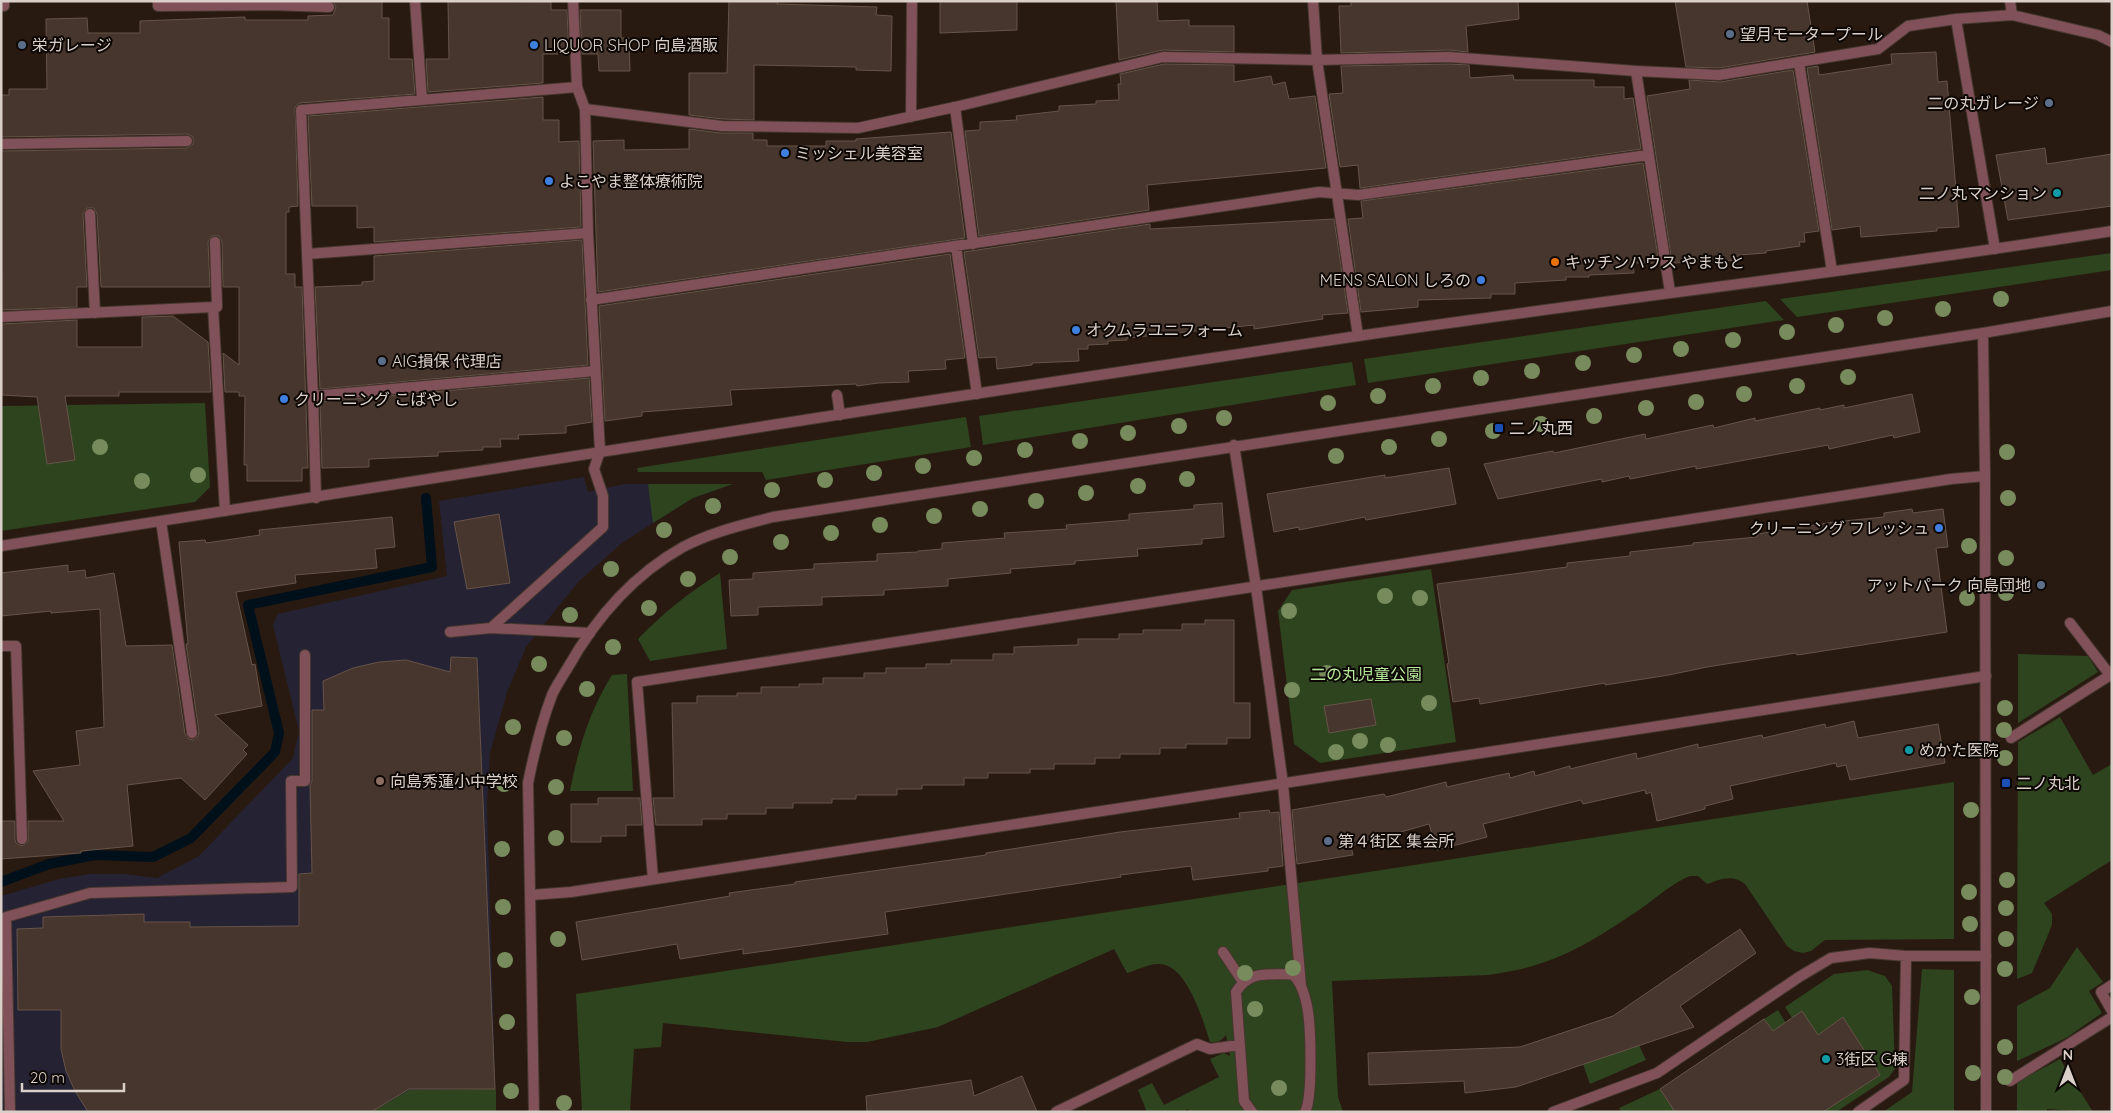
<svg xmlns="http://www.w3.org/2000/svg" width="2113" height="1113" font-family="Quicksand,'Noto Sans JP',sans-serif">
	<rect width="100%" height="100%" fill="#291a11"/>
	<path fill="#252333" d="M584,477l4,15 36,-8h109l-40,14 -40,25 -31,20 -44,39 -52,65 -19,45 -17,61 -3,51 9,308h-495v-216l58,-17 31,-5h35l32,4 42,-22 94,-98 6,-27 -26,-106 5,-11 169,-38 -8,-75z"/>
	<path fill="#2d441e" d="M2112,253v17l-315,47 -17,-18z
		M1766,301l18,19 -416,63 -4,-24z
		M1352,362l4,23 -373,60 -4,-29z
		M205,403l5,84 -15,15 -194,29v-125z
		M966,417l5,30 -205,33 -4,-8h-124l-1,-4z
		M648,484h85l-40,14 -40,25z
		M1431,569l25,173 -136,21 -26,-19 -16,-133 14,-21z
		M720,573l7,76 -77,12 -12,-22c25,-26 51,-47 82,-66z
		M2018,654l70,2 10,16 -80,51z
		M627,674l6,117h-63c8,-42 19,-79 42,-116z
		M2060,717l33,58 19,-11v96l-68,43 8,11v11l-20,48 -15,6 1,-237z
		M1954,782v157l-129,1 -14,11 -8,2 -9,-2 -7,-5 -42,-62c-13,-10 -24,-5 -38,0l-9,-8h-8c-18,7 -35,23 -51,34 -52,35 -87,57 -151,65l-156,6 6,116 5,15h-154l-1,-3 -6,3h-35l-9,-22 14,-7 12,22 55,-28 -9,-18 14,-6 6,3 -4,-21c-5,6 -8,8 -16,7 -7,-22 -23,-77 -50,-78 -10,-1 -23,6 -33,9l-13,-24 -176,78 -71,15h-20l-184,-19 -2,24 -27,2 -4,63h-48l-6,-118z
		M2077,947l26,35 -14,9 13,22 -36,25 -49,23v-55l33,-18z
		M1922,969l32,1v142h-71l29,-20z
		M1867,970l18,6 7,10 3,83 -6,8 -53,35h-13l57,-37 -37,-58 -25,18 -26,-17 -7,-11 49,-33z
		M1778,1010l12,20 -88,82h-81l-2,-4 41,-19 8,12 105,-70 -9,-12z
		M1639,1045l7,15 -56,24 -7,-20z
		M2060,1059l33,53 -46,-3v3h-30v-30z
		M496,1089v23h-124l37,-22z"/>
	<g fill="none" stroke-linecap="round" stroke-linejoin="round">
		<path stroke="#00101a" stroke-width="10" d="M1,882l48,-18 46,-9 58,2 38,-19 84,-86 4,-19 -31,-128 184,-38 -6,-69"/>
	</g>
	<path fill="#47362d" stroke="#665349" d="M333,1h49v17h7v41h23l3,35 -115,9 -5,4 3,99 -9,1v5h-3v62h9v13h7l6,181h-6v13h-55v-16h-3l1,-69h-6v-4h-14l-2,-39 16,12v-78h-16l-1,-45 -3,-6h-7l-4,6 2,45h-109l-4,-73 -3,-6h-7l-4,6 4,73h-10v20l-75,3 -1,-159 186,-3 6,-4v-7l-6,-3 -186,3v-42h8v-6h38l-1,-70 41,-1 1,15h52v-12l105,-4v3h63v-4l25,-1 3,-8z
		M448,1l103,1v8h16l2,44h-26v29l-115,9 -2,-33h23z
		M729,1h49l-1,3 100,3 -1,8 16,1 -1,55 -35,-1v-3l-102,-2v55l-32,-1 -33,-4v-42h38z
		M940,1h77v29l-77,3z
		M1116,1h41l1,20 31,-1v6h45v26l-71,-2 -44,10z
		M1351,1h167l1,18 -53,7 2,26 -19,-2 -108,3 -2,-47h12z
		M1675,1h132l8,51 -96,16 -33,-1z
		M580,10h41v28h8l1,33h-31l-1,-17h-16z
		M1936,52l2,30 9,-1 12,146 -22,1v3l-76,6 -1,-11 -28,4 -25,-162 11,-2 1,9 73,-11 -1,-10z
		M1164,64l70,1v17l37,-6 2,9 12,-3 4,17 26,-3 11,72 -179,17 2,25 -170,26 -14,-105 15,-1v-8l37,-2 -1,-4 43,-5v-5l37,-2v-3l23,-1 -1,-16h3l-1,-10z
		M1449,64l20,1 1,13 43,-3 1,5h80v7h30v12l9,-1 8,51 -281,39 -2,-23 -18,2 -11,-73 14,-1 -2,-27z
		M1793,70l26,161 -15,2 1,9h-6l1,4 -34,5v2l-28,2v5l-66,3 -25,-167 43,-7 -1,-9 31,2z
		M543,97v23h16v22l20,-1 2,86 -207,15v-15l-17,1v-22h-45l-4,-90z
		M689,129l32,4h32v7h14v6h59v-5h30v-2l95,-7 14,106 -367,54 -5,-151 31,-1v10l65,-1z
		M2045,148l2,16 65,-10v52l-104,14 -12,-65z
		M1643,163l16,100h-26l1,10 -45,2v2h-23v3l-51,3v11h-24v4l-73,2v7l-57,5 -13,-93 15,-1 -2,-17z
		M1334,219l14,94 -26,2 1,4 -69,10v-4l-127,13v2l-19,1v3l-20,1v4h-10l1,12 -47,2v2l-35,4 -1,-12 -17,1 -15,-106 186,-28v5z
		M582,240l6,125 -268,24 -5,-102 47,-2v-3l12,-1v-25z
		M950,254l15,104 -20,2 1,9 -38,2 1,11 -31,1 -21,3 -1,-2 -126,6 2,15 -90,7v4l-37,5 -6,-115z
		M173,316l35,26 3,50h-92v4h-54l10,64 -28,4 -10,-67 -35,-2v-71l75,-4v27h65v-30z
		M589,378l3,44 -26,4v7l-48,2 1,4h-19l1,8h-18v3l-45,2v4l-69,3v8l-47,1 -2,-66z
		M1912,394l8,38 -26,6 -1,-3 -64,14 -1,-4 -132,24v-3l-66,13 -1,-3 -27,6v-3l-104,20 -14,-35 69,-13 1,2 91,-19 1,5 67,-14 1,3 41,-10v3l65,-13v2l24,-5v3z
		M1449,468l7,36 -90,16 -1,-3 -66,13v-3l-25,5 -7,-38 118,-19v3z
		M1222,503l2,34 -22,2v5l-65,5 1,7 -63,5v3l-65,5 1,4 -63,6v7l-64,4v5l-62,2v8l-64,2v8l-27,1 -2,-36 24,-1v-6l61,-4v-5l63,-3v-7l41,-2v-1l24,-2v-6l63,-5 -1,-5 63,-4 -1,-4 63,-5v-6l65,-5v-4z
		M1912,509l1,4 30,-4 5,38 -12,1 11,84 -150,23 -1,-2 -89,14 -38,8 -64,10v-2l-125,21 -1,-6 -26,4 -6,-38 2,-1 -12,-79 130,-17v-4l63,-7v-4l63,-7v-2l64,-6v-3l77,-12 50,-5v-4z
		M499,514l11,69 -43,6 -13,-67z
		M392,517l3,30 -20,2 2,19 -82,7 1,8 -60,9 16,73 3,-1 7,42 -47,9 33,30 -5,5 4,4 -42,46 -24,-22 -54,7 6,61 -52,5v2l-80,6v-38h14v19l1,3 6,3 6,-4v-21h36l-31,-50 47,-6 -4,-34 28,-4 -4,-118 -49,4v-2l-50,5v-43l67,-8v7l17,-2 1,8 28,-5 12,73 46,-1 13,89 4,5 4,1 5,-4 1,-4 -13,-88h2l-9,-102 26,-2 1,3 54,-8 -1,-5z
		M1205,620h29v83h16v35h-23v6h-41v4h-26v6h-40v4h-25v6h-41v5h-24v4h-42v5h-24v7h-42v4h-25v6h-41v4h-24v4h-39v5h-27v6h-39v5h-25v6h-46l-3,-27h21l-2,-95h25v-7h40v-3h24v-6h38v-3h24v-6h41v-5h22v-5h40v-4h25v-4h42v-6h21v-7l64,-2v-6h41v-5h24v-4h39v-6h23z
		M451,657l26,1 18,431h-86l-38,23h-283l-13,-21 -9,-20 -5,-22v-39h-43l-1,-81 26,-1v-11l101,-3v8h46v5l109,-1v-52l13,-1 -2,-88 2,-4v-71h12l-1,-29 30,-13 26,-6 27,-2 44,12z
		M1371,699l5,26 -47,8 -5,-27z
		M1854,721l4,17 80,-14 7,39 -95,17 -4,-15 -9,2 -1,-4 -106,23 3,13 -28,7v3l-48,12 -6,-29 -5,2 -1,-4 -62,14 -2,-4 -98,24 4,13 -50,13 -8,-26 -78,22 2,9 -56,9 -5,-54 92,-16 2,3 60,-15 1,5 62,-14 1,5 24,-7 1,5 35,-10v3l66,-16 1,6 61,-15v4l64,-13 1,3 62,-14 1,4z
		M598,798h42l2,27h-16v11h-25v6h-30v-38h27z
		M1269,810l1,3 9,-1 4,54 -15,2v3l-75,9 -2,-14 -71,9 1,2 -236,35 3,22 -145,20v-5l-63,10 -3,-15 -95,16 -6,-38 154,-26 -1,-3 66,-9v-2l191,-27v-2l134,-21 120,-14 -1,-5z
		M1740,929l16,24 -76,53 14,21 -178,60 -51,6 -1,-12 -95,4 -1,-32 152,-6 93,-31z
		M1802,1011l16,24 25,-18 37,58 -57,37h-148l-15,-23 104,-70 9,12z
		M1022,1076l15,36h-170l-1,-16 105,-16 3,16z"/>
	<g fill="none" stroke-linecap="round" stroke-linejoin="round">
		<defs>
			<path id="service" d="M4,1v5
				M158,1v5l112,-1v-4
				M415,1l7,99
				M2010,1l2,14
				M270,5l59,2
				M1799,63l33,208
				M1636,71l34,221
				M955,107l18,137
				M1,144l186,-3
				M90,214l5,99
				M956,246l21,148
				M307,254l281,-21
				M591,300l728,-108 39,3 290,-40
				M213,307h4l-2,-65
				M1,317l212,-10 12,204
				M837,395l3,20
				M313,396l282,-25
				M316,498l-3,-102 -12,-286 276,-23
				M2070,623l40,52
				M491,628l99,5
				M450,632l41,-4 112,-101v-31l-9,-27 6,-18
				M2011,738l101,-64
				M1283,784l18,201
				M1223,952l20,30
				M2112,985l-11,7 11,19
				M2010,1081l102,-64
				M10,1112l-4,-195 84,-24 202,-6 -1,-106h14v-126
				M1056,1112l141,-68 13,5 29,-4
				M1252,1112l-8,-11 -8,-109c13,-21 29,-17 52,-18l5,1c8,7 12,21 14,31 4,19 6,91 -2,106
				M1553,1112l104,-39 142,-96 32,-19 39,-5 36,3h80
				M1858,1112l46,-32 2,-124"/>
			<path id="minor" d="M573,1l4,86 8,22 3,124 12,218
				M1313,1l4,59 41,276
				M1956,19l39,230
				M585,109l137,17 136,2 97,-21 208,-50 154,3 132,-3 187,14 83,4 159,-26 30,-23 48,-7 56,-4 86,20 14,7
				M911,117l1,-116
				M1234,445l22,142 27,197
				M161,521l31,212
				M1,546c453,-70 904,-144 1357,-210 251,-37 503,-65 754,-105
				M1,646h15l6,193
				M653,879l-16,-197 1314,-203 34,-3
				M531,895l40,-3 1415,-216"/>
			<path id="tertiary" d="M1983,333l2,143 1,636
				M534,1112l-6,-329c6,-30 13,-59 24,-88 4,-9 10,-18 15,-26 28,-50 66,-94 116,-122 28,-15 60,-22 90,-30l1210,-184 129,-22"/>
		</defs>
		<use href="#service" stroke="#45372e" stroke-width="12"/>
		<use href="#minor" stroke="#45372e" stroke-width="12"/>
		<use href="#tertiary" stroke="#45372e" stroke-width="12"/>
		<use href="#service" stroke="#81515a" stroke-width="10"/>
		<use href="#minor" stroke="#81515a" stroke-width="10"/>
		<use href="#tertiary" stroke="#81515a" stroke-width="10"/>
	</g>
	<g fill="#778b5c">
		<circle cx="2001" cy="299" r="8"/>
		<circle cx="1943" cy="309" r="8"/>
		<circle cx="1885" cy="318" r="8"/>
		<circle cx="1836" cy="325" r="8"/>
		<circle cx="1787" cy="332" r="8"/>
		<circle cx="1733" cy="340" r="8"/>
		<circle cx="1681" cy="349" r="8"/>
		<circle cx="1634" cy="355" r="8"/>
		<circle cx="1583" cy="363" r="8"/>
		<circle cx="1532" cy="371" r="8"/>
		<circle cx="1848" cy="377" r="8"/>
		<circle cx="1481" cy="378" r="8"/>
		<circle cx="1433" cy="386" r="8"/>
		<circle cx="1797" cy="386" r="8"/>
		<circle cx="1744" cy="394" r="8"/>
		<circle cx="1378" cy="396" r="8"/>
		<circle cx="1696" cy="402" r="8"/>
		<circle cx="1328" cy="403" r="8"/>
		<circle cx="1646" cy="408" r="8"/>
		<circle cx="1594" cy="416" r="8"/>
		<circle cx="1224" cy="418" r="8"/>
		<circle cx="1541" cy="424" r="8"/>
		<circle cx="1179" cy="426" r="8"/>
		<circle cx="1493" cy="431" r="8"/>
		<circle cx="1128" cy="433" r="8"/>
		<circle cx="1439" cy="439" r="8"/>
		<circle cx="1080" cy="441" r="8"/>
		<circle cx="100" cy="447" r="8"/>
		<circle cx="1389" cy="447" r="8"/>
		<circle cx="1025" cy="450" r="8"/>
		<circle cx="2007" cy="452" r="8"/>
		<circle cx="1336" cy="456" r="8"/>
		<circle cx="974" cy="458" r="8"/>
		<circle cx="923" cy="466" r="8"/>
		<circle cx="874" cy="473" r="8"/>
		<circle cx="198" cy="475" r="8"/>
		<circle cx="1187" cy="479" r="8"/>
		<circle cx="825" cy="480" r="8"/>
		<circle cx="142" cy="481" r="8"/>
		<circle cx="1138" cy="486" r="8"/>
		<circle cx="772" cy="490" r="8"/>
		<circle cx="1086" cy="493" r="8"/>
		<circle cx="2008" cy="498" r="8"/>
		<circle cx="1036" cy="501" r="8"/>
		<circle cx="713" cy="506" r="8"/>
		<circle cx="980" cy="509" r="8"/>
		<circle cx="934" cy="516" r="8"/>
		<circle cx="880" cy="525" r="8"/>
		<circle cx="664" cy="530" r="8"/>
		<circle cx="831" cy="533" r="8"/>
		<circle cx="781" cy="542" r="8"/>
		<circle cx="1969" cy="546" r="8"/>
		<circle cx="730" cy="557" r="8"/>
		<circle cx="2006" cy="558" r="8"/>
		<circle cx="611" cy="569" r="8"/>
		<circle cx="688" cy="579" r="8"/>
		<circle cx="2006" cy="593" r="8"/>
		<circle cx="1385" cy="596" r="8"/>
		<circle cx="1420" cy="598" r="8"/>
		<circle cx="1967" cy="598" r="8"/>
		<circle cx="649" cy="608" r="8"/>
		<circle cx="1289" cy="611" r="8"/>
		<circle cx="570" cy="615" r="8"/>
		<circle cx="613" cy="647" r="8"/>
		<circle cx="539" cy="664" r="8"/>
		<circle cx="1327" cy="673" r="8"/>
		<circle cx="587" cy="689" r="8"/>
		<circle cx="1292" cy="690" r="8"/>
		<circle cx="1429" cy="703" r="8"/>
		<circle cx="2005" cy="708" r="8"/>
		<circle cx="513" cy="727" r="8"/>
		<circle cx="2004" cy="730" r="8"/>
		<circle cx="564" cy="738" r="8"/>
		<circle cx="1360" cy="741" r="8"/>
		<circle cx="1388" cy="745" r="8"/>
		<circle cx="1336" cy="752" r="8"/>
		<circle cx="2005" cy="758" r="8"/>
		<circle cx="504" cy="784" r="8"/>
		<circle cx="556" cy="787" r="8"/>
		<circle cx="1971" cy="810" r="8"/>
		<circle cx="556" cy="838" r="8"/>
		<circle cx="502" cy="849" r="8"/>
		<circle cx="2007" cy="880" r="8"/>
		<circle cx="1969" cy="892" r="8"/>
		<circle cx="503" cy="907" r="8"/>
		<circle cx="2006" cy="908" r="8"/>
		<circle cx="1970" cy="924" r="8"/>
		<circle cx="558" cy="939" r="8"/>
		<circle cx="2006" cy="939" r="8"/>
		<circle cx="505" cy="960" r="8"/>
		<circle cx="1293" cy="968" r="8"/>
		<circle cx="2005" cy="969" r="8"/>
		<circle cx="1245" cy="973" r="8"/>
		<circle cx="1972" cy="997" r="8"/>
		<circle cx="1255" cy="1009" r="8"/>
		<circle cx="507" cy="1022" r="8"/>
		<circle cx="2005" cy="1047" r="8"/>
		<circle cx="1973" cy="1073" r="8"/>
		<circle cx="2005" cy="1077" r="8"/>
		<circle cx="1279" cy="1088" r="8"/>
		<circle cx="511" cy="1091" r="8"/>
		<circle cx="564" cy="1103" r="8"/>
	</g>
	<g fill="#5c6f8a" stroke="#0d0704" stroke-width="2">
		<circle cx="1730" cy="34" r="5"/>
		<circle cx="22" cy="45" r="5"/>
		<circle cx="2049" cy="103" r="5"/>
		<circle cx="382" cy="361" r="5"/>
		<circle cx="2041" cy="585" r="5"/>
		<circle cx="1328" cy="841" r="5"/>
	</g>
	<g fill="#3f7fe0" stroke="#0d0704" stroke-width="2">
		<circle cx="534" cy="45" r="5"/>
		<circle cx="785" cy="153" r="5"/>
		<circle cx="549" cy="181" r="5"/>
		<circle cx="1481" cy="280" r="5"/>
		<circle cx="1076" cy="330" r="5"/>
		<circle cx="284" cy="399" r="5"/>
		<circle cx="1939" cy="528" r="5"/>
	</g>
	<g fill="#0f9aa8" stroke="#0d0704" stroke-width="2">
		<circle cx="2057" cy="193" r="5"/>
		<circle cx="1909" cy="750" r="5"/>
		<circle cx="1826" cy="1059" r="5"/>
	</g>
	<circle fill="#e8710a" stroke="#0d0704" stroke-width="2" cx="1555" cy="262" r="5"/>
	<g fill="#1a4fb4" stroke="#0d0704" stroke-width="2">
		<rect x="1494" y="423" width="10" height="10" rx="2.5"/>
		<rect x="2001" y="778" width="10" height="10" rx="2.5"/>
	</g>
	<circle fill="#8d6e63" stroke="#0d0704" stroke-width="2" cx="380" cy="781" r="5"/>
	<g text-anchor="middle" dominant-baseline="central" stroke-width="4" stroke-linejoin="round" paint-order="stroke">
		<g font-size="16" fill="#dacfc9" stroke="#0d0704" text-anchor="start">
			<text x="1740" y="34">望月モータープール</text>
			<text x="32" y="45">栄ガレージ</text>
			<text x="544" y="45">LIQUOR SHOP 向島酒販</text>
			<text x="2039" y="103" text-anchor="end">二の丸ガレージ</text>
			<text x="795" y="153">ミッシェル美容室</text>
			<text x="559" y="181">よこやま整体療術院</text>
			<text x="2047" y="193" text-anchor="end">二ノ丸マンション</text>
			<text x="1565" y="262">キッチンハウス やまもと</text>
			<text x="1471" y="280" text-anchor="end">MENS SALON しろの</text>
			<text x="1086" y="330">オクムラユニフォーム</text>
			<text x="392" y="361">AIG損保 代理店</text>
			<text x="294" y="399">クリーニング こばやし</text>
			<text x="1509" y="428">二ノ丸西</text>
			<text x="1929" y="528" text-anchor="end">クリーニング フレッシュ</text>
			<text x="2031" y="585" text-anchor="end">アットパーク 向島団地</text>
			<text x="1919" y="750">めかた医院</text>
			<text x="390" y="781">向島秀蓮小中学校</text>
			<text x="2016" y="783">二ノ丸北</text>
			<text x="1338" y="841">第４街区 集会所</text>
			<text x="1836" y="1059">3街区 G棟</text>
		</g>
		<g font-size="16" fill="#b6e89a" stroke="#0d0704">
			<text x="1366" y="674">二の丸児童公園</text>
		</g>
	</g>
	<rect width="2113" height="1113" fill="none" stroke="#dacfc9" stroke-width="5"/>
	<g transform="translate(2068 1068)" stroke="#0d0704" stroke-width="4" paint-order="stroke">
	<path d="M0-4L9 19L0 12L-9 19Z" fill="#dacfc9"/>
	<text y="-8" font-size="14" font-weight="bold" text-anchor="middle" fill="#dacfc9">N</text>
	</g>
	<path d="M22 1083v8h102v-8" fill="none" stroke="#dacfc9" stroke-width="2.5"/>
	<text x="30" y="1083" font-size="15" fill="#dacfc9" stroke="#0d0704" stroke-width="4" paint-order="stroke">20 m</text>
</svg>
